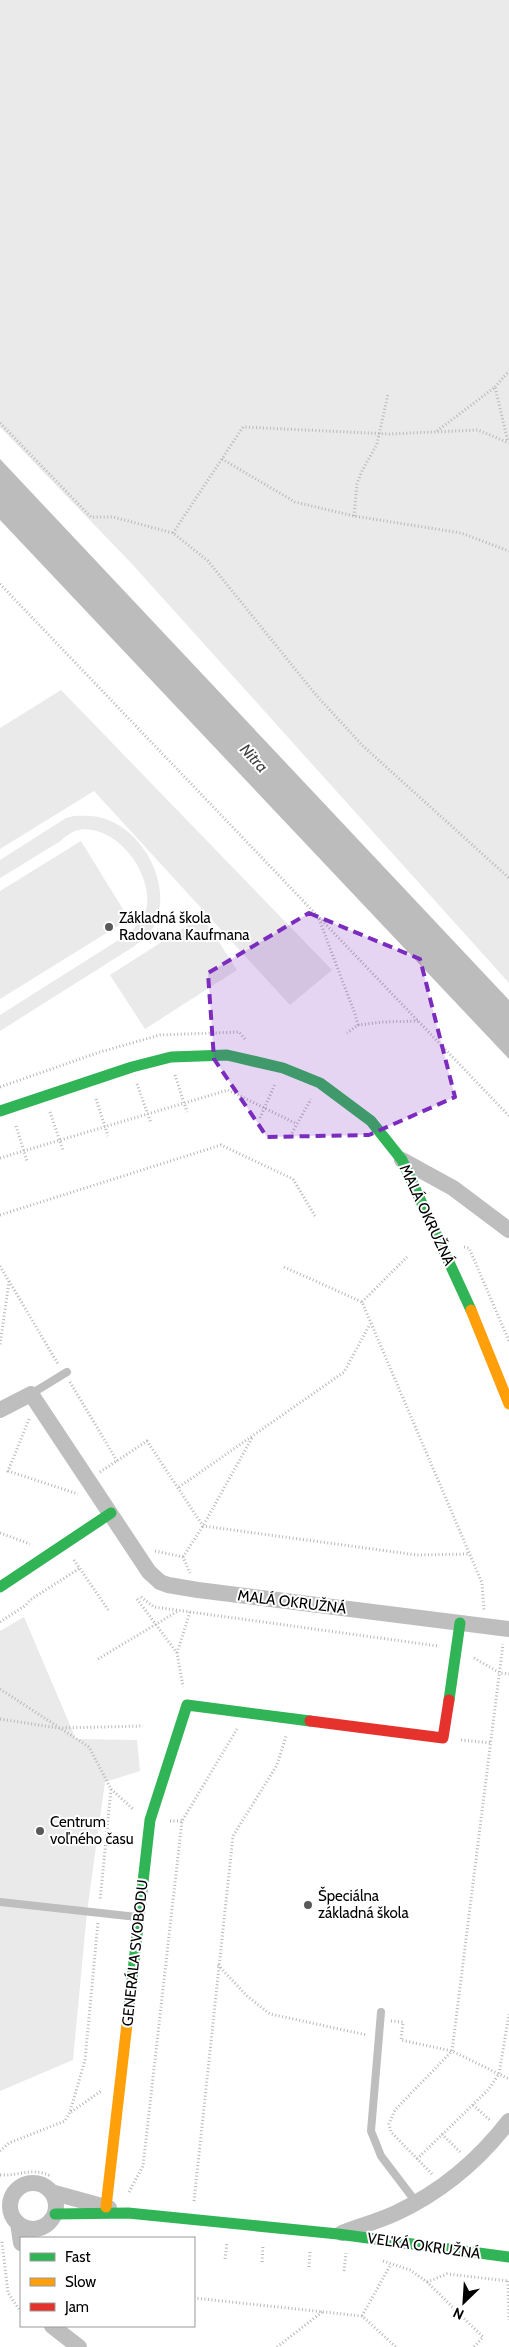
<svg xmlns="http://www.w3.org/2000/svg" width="509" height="2347" font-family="Cabin,sans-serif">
	<rect width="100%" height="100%" fill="#fff"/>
	<path fill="#eaeaea" d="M0,0h509v983l-377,-419 -132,-137z
		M61,690l271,280 -42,35 -196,-214 -94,58v-121z
		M74,816c15,-1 28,0 41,7 36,19 60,74 35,109 -5,6 -11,11 -17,15l-133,84v-16l128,-81c8,-7 15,-14 18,-24 9,-35 -30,-87 -68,-80 -6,1 -14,8 -19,12 -20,12 -39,24 -59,36v-18l66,-42z
		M81,841l48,78 -129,80v-108z
		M202,916l35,54 -92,59 -35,-54z
		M24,1617l52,122 61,1 3,31 -35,11 -18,130 -14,148 -73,31v-460z"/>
	<path fill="#bcbcbc" d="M0,459l509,541v59l-509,-539z"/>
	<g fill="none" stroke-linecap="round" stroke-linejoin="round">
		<path stroke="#b8b8b8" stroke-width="3" stroke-dasharray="1 2.5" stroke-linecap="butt" d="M495,387l14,-16
			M0,423l91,94h22l60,16 35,28 108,134 47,51 146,132
			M437,431l58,-44 13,55
			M222,459l73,43 59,14 107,17 48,18
			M354,516l3,-32 5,-13 15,-27 11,-50
			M173,533l70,-106 146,7 89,-4 31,13
			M0,584l509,532
			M319,919l36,95 3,11 -11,8
			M358,1025l25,-3 35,-1
			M175,1075l12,37
			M137,1084l14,39
			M0,1087l100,-35 60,-17 79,-3 6,7
			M96,1099l12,37
			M50,1112l13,38
			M260,1118l15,-34
			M16,1126l11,35
			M292,1133l19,-34
			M0,1158l228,-68 69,34
			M0,1215l221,-70 72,34 22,37
			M464,1247l5,1 40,93
			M0,1266l9,15 -9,64
			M284,1267l78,35 120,281 2,28
			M9,1281l49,83
			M362,1302l45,-45
			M70,1382l47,79
			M29,1419l-21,52 70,23
			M100,1472l47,-31 56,85 214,29 52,-1
			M179,1487l165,-115 26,-48
			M0,1533l30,11
			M155,1551l28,6 7,16
			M183,1557l20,-31 50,-90
			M74,1560l35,51
			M141,1597l13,10 284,39
			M137,1599l40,54 6,34
			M0,1622l26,-17 4,-5 50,-32
			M177,1653l13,-41
			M474,1658l26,15 9,1
			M98,1659l80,-48
			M0,1689l89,58 22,42 -11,112
			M0,1719l58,9 85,-2
			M461,1740l30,3
			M111,1789l23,21
			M170,1821h12
			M218,1965l29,31 23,18 97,21
			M391,2021l12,1 -2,18 51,11 57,28
			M473,2105l18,16
			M71,2112l30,-21
			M442,2134l18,18
			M0,2151l9,-8 56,-22 5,-9 15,-52 13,-138
			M417,2159l71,-69 11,-16 10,-60
			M432,2174l-41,-42 -2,-8 6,-14 57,-59 51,-407
			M0,2175c20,1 31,-8 51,1
			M129,2192l14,-26 39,-345 55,-92
			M194,2201l39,-365 44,-71 9,-29
			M2,2242l6,51 13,19
			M225,2259l2,-17
			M383,2261l27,9 17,12 56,55 -9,10
			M262,2262l1,-17
			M309,2267l1,-17
			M344,2271l2,-18
			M508,2281l1,39
			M427,2282l20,-8 62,7
			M194,2298l168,18 34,31
			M362,2316l29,-52
			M277,2347l45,-35"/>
		<path stroke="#bebebe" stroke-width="8" d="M31,1394l36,-22
			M0,1902l137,15
			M381,2012l-10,119 10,25 35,46"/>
		<path stroke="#bebebe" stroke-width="16" d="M402,1160l51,28 56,42
			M0,1410l31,-16 118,178 11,10 8,3 30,5 311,39
			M10 2206a23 23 0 1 1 46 0a23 23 0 1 1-46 0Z
			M51,2192l58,16
			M18,2223l3,20
			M342,2233c18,-7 37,-12 54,-20 45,-21 83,-53 113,-92
			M52,2326l27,21"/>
		<path stroke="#30b455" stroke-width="11" d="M0,1111l132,-44 39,-10 56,-2 56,13 37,15 51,38 31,39 69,150
			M0,1587l111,-74
			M449,1700l11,-77
			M128,2015l22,-195 37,-115 123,16
			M55,2214l73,-1 210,21 171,23"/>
		<path stroke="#ff9f0a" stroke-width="11" d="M471,1310l38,94
			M106,2207l22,-192"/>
		<path stroke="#e5322d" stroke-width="11" d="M310,1721l133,17 6,-38"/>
	</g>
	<path fill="#7b2cbf" fill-opacity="0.2" stroke="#7b2cbf" stroke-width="4" stroke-dasharray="10 6" stroke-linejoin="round" d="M309,913l111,46 35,138 -86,38 -102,2 -53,-78 -6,-86z"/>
	<g fill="#595959" stroke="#fff" stroke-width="2">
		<circle cx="109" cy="927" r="5"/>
		<circle cx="40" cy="1831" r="5"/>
		<circle cx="308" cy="1905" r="5"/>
	</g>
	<g text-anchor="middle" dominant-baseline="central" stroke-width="4" stroke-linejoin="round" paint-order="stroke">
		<g font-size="15" fill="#000" stroke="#fff" text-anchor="start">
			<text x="119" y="918">Základná škola<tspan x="119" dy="17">Radovana Kaufmana</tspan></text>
			<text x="50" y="1822">Centrum<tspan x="50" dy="17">voľného času</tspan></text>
			<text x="318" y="1896">Špeciálna<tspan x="318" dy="17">základná škola</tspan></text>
		</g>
		<g font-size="15" fill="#000" stroke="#fff">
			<text transform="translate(427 1215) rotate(65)">MALÁ OKRUŽNÁ</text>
			<text transform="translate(292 1602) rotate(7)">MALÁ OKRUŽNÁ</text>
			<text transform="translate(135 1953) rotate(-84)">GENERÁLA SVOBODU</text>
			<text transform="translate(424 2246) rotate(8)">VEĽKÁ OKRUŽNÁ</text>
		</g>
		<g font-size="16" font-style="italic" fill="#404040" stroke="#fff">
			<text transform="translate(254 758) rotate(47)">Nitra</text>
		</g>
	</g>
	<rect x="20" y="2237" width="175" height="90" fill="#ffffff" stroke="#999999"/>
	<rect x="30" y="2253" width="25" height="8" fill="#30b455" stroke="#999999"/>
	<text x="65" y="2262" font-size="15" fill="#000000">Fast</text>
	<rect x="30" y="2278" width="25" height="8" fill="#ff9f0a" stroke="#999999"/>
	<text x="65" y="2287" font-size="15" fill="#000000">Slow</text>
	<rect x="30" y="2303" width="25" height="8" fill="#e5322d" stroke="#999999"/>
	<text x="65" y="2312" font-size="15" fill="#000000">Jam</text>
	<g transform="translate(464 2302) rotate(205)" stroke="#ffffff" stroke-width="4" paint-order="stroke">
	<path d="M0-4L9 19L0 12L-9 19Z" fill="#000000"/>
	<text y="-8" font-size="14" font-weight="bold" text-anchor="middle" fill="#000000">N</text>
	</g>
</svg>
